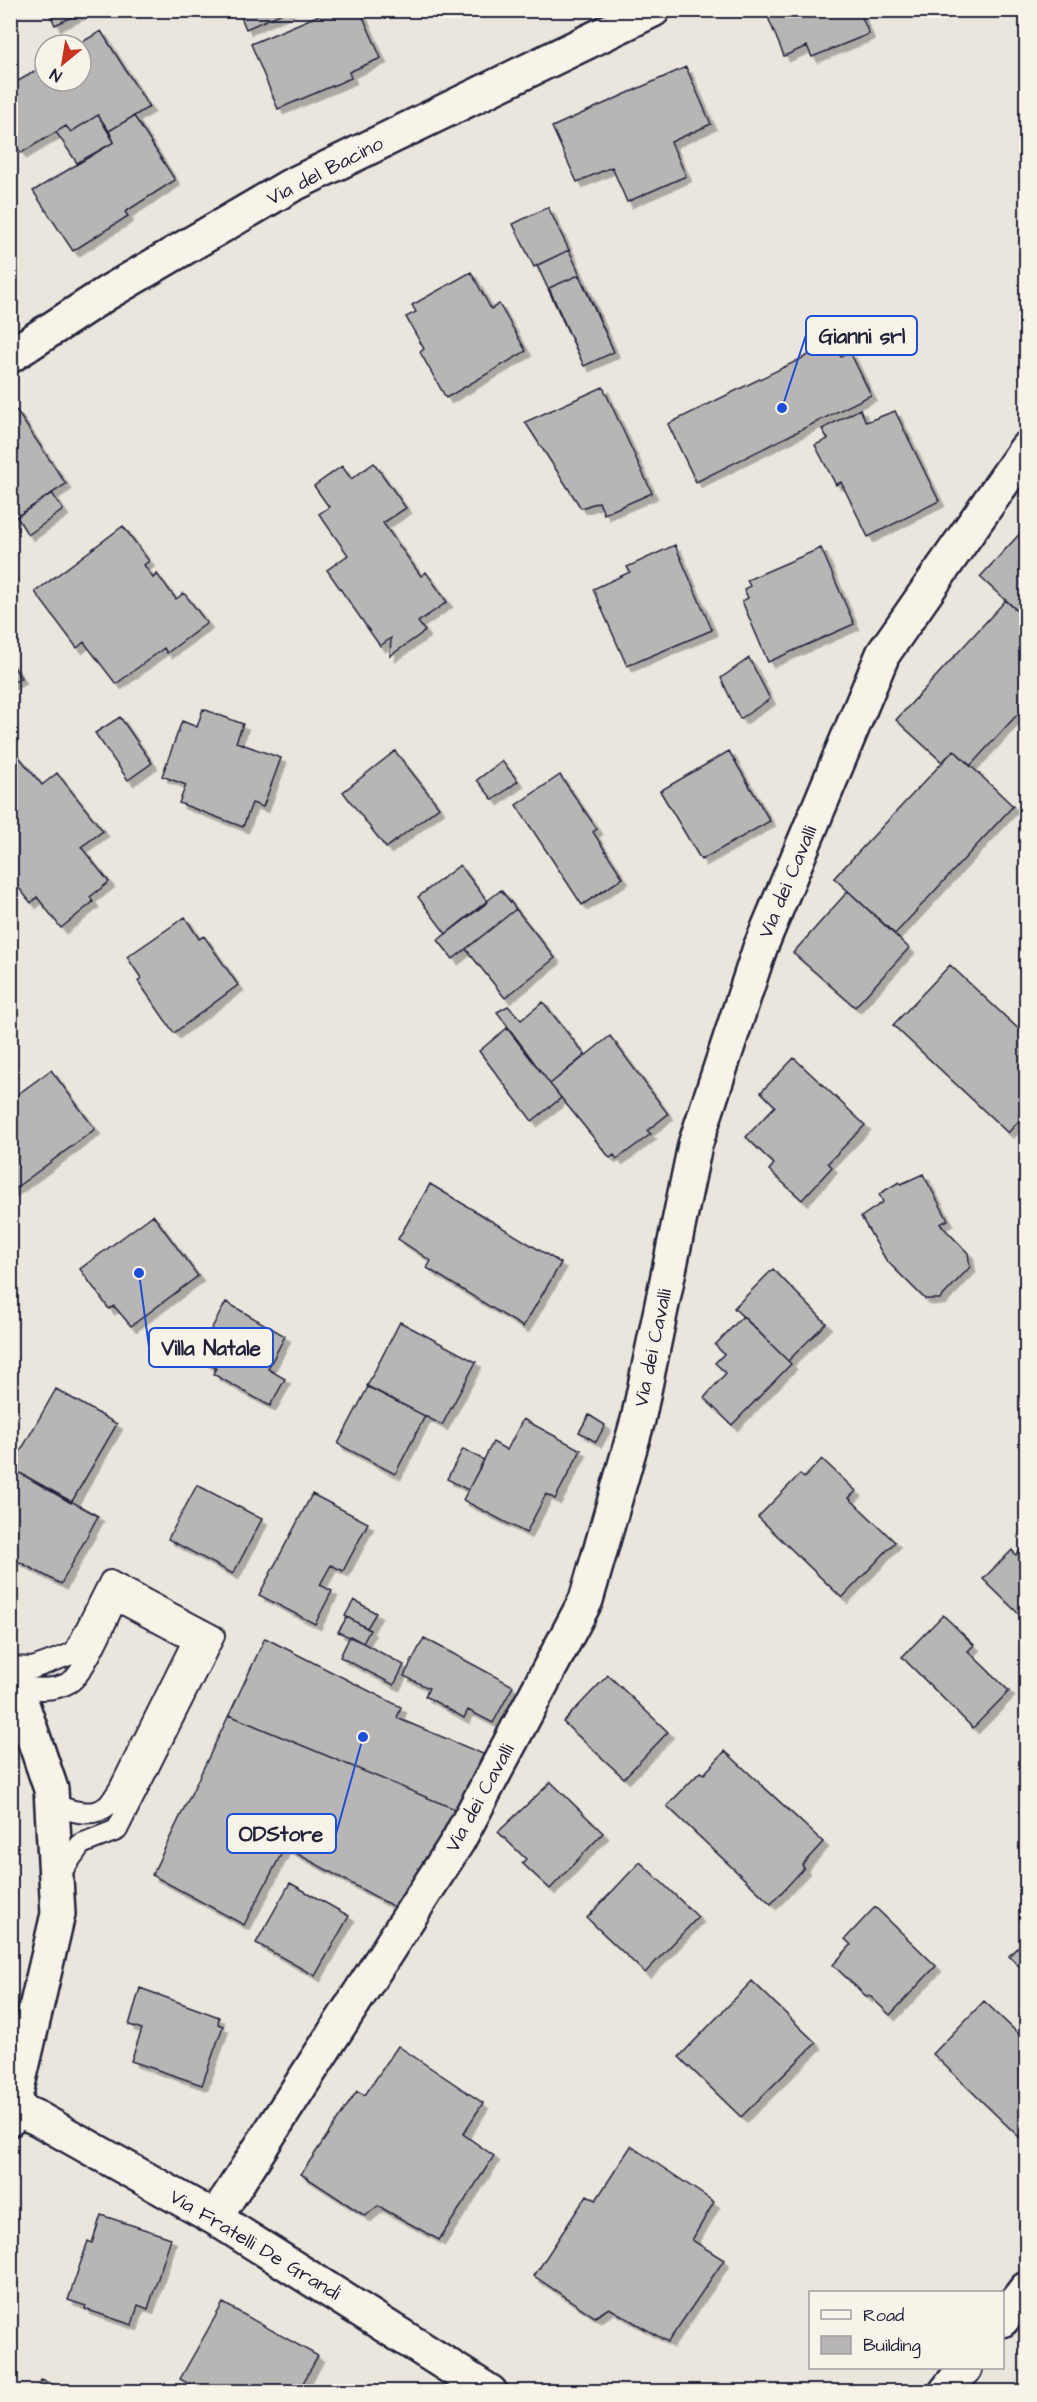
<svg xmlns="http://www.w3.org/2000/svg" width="1037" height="2402" font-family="'Architects Daughter',sans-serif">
	<defs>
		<filter id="shadow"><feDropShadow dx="5.5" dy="5.5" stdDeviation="0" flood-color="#0004"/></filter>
	</defs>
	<rect width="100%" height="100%" fill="#eae6de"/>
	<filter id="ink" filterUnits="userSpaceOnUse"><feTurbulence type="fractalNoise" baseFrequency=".0167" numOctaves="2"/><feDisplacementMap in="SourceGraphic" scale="12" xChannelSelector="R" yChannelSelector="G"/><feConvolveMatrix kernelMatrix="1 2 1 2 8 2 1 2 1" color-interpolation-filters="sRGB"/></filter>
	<g filter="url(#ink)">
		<path fill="#b8b6b5" stroke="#22223b" stroke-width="1.5" filter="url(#shadow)" d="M48,10h39l-32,15z
			M238,10h51l-43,19z
			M331,10h29l21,48 -32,14 2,6 -73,31 -27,-65z
			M765,10h94l10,24 -57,23 -5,-11 -23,10z
			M101,31l48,76 -40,24 -11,-16 -27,17 -5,-6 -45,27 -11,-17v-50l35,-21v16h36v-36h-4z
			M686,67l25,57 -40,18 15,34 -59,26 -15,-35 -35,15 -25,-55z
			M98,115l16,27 -37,21 -21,-31 10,-6 5,6z
			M134,116l41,64 -50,32 3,4 -55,35 -40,-60 81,-49 -5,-11z
			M548,207l21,43 -35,17 -21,-43z
			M569,250l45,102 -30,14 -47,-101z
			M471,272l20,37 8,-5 27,47 -80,47 -26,-46 4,-3 -18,-32 10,-5 -4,-7z
			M579,275l35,77 -30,14 -35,-78z
			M833,343l8,14 9,-5 21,43 -175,87 -28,-58z
			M603,387l49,106 -48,21 -5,-12 -18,6 -56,-86z
			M860,409l6,13 29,-11 44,90 -71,36 -27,-55 -5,3 -21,-40 13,-6 -6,-10z
			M16,410l50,74 -56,37v-107z
			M374,463l32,45 -23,15 38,53 5,-4 21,30 -29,20 7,9 -35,25 1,-18 -11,8 -53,-76 21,-15 -29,-41 10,-7 -15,-21 28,-20 9,13z
			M52,493l11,17 -35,25 -11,-18z
			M123,526l26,35 -5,4 9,13 4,-4 19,25 8,-6 23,30 -40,30 -3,-5 -48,36 -32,-42 -7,6 -42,-56z
			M1026,527v92l-46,-42z
			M675,545l37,85 -85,36 -34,-77 37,-17 -3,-5z
			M821,548l33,76 -86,38 -26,-61 6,-3 -4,-9 6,-3 -3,-6z
			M1006,600l20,19v86l-56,61 -16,-16 -12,12 -46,-42z
			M749,658l21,41 -30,20 -19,-41z
			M10,661l11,17 -11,6z
			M203,709l40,15 -7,18 45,16 -18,49 -11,-4 -9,24 -64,-24 7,-18 -24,-9 20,-55 15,6z
			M120,717l32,46 -24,17 -33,-47z
			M10,746l32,39 15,-12 46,58 -22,16 28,35 -19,15 3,5 -32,26 -24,-31 -6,6 -21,-26z
			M954,750l59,56 -118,128 -61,-56z
			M395,751l44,56 -53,41 -43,-56z
			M729,751l41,70 -69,39 -41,-69z
			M502,761l16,20 -25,19 -16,-20z
			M560,775l37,54 -4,3 30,46 -41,27 -66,-100z
			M460,865l28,37 -42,32 -28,-37z
			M501,890l15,19 -63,50 -15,-19z
			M848,891l61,57 -54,59 -62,-54z
			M516,909l39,49 -50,40 -39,-49z
			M185,917l14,22 5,-3 34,49 -64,48 -36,-52 3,-3 -14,-21z
			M950,965l76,71v77l-18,20 -115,-108z
			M543,1002l42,53 -35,29 -53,-72 11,-6 13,14z
			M507,1028l54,70 -29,23 -53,-70z
			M610,1036l58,78 -21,17 4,3 -34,25 -3,-4 -4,3 -60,-74z
			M794,1058l71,67 -37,38 4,4 -30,33 -33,-30 5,-6 -28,-27 29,-31 -14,-14z
			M51,1070l44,59 -85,63v-92z
			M923,1174l25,46 -8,4 28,29 2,14 -30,32h-15l-39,-39 -25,-43 22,-15 -4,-8 20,-12 2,2z
			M430,1184l131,79 -38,64 -96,-59 4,-7 -33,-22z
			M153,1215l45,61 -67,50 -17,-20 -5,3 -29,-40z
			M773,1269l53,54 -38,38 -54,-53z
			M226,1302l59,34 -17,33 17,10 -15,27 -57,-32 3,-6 -20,-11z
			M743,1316l48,48 -59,61 -28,-27 22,-25 -11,-10 9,-9 -9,-9z
			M400,1322l76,40 -34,63 -75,-39z
			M368,1387l57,29 -30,58 -57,-30z
			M56,1389l61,35 -46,79 -60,-35z
			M589,1415l16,10 -9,17 -17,-10z
			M523,1419l58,31 -26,49 -9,-5 -20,39 -63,-33 30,-58 14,8z
			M463,1449l21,11 -16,30 -21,-11z
			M822,1459l34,32 -7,7 46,44 -53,56 -84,-81 42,-43 4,4z
			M11,1468l87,48 -37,68 -51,-27z
			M197,1485l65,34 -29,55 -65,-35z
			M312,1494l56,29 -25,48 -12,-6 -11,20 12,6 -17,33 -56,-29z
			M1026,1544v77l-43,-42 29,-29 4,5z
			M354,1600l22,13 -9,15 -22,-12z
			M943,1615l31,30 -6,6 41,40 -36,37 -71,-71z
			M347,1617l23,13 -7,13 -25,-11z
			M350,1636l54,29 -10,20 -54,-28z
			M265,1638l136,69 -4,11 91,38 -31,54 -228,-95z
			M424,1638l89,48 -20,37 -25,-13 -4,8 -39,-22 4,-8 -25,-12z
			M608,1675l60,57 -44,46 -61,-56z
			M229,1715l228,95 -61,98 -111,-61 -41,78 -92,-50z
			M725,1751l98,91 -21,23 2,3 -33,36 -104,-98 33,-34 4,2z
			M551,1782l52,51 -53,56 -28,-26 4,-4 -28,-27z
			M640,1862l58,55 -53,56 -58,-55z
			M290,1883l59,33 -34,60 -59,-33z
			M875,1907l61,59 -46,49 -21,-20 -2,2 -34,-32 18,-20 -6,-6z
			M1026,1938v35l-17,-17z
			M752,1981l64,62 -75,74 -62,-60z
			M140,1988l79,29 -1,7 5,2 -21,59 -71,-24 11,-32 -13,-4z
			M984,2001l42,40v88l-7,8 -86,-83z
			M398,2046l85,57 -20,31 31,22 -55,84 -61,-34 -13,10 -64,-42 56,-83 8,4z
			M631,2146l83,56 -22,38 32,20 -56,82 -59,-34 -14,9 -61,-41 53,-81 9,5z
			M101,2215l70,23 -23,71 -10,-4 -6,20 -47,-16 1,-3 -18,-6 20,-59 4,2z
			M223,2303l95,53 -20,36h-95l-23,-13z
			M41,2380l33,12h-37z"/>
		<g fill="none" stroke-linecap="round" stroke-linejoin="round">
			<defs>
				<path id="lane" d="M10,1667l23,1 41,-15 36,-72 104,55 -97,194 -36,14 -24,33
					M10,1684c19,5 42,9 60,-2 14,-8 38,-65 46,-82l77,41 -74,149c-4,5 -7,12 -12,16 -14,12 -43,6 -55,-6"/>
				<path id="street" d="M10,356l97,-63 183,-107 363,-176
					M14,2108l23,10 178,100 275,174
					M215,2218l243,-377 128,-241 52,-180 57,-275 65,-197 123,-294 143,-205
					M1002,2320l24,-31
					M946,2392l19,-24"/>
				<path id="secondary" d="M10,1686l11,15 30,88 7,125 -48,205"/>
			</defs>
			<use href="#lane" stroke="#22223b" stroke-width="24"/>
			<use href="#street" stroke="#22223b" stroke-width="38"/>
			<use href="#secondary" stroke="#22223b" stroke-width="38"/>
			<use href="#lane" stroke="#f7f3e8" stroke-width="20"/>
			<use href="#street" stroke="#f7f3e8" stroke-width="33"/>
			<use href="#secondary" stroke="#f7f3e8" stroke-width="33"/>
		</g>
	</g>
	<g text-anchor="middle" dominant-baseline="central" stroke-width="4.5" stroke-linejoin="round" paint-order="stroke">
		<g font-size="20" fill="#22223b" stroke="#f7f3e8">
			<text transform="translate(325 171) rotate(-27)">Via del Bacino</text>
			<text transform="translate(788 882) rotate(-67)">Via dei Cavalli</text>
			<text transform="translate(653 1348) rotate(-78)">Via dei Cavalli</text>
			<text transform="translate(480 1798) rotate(-61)">Via dei Cavalli</text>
			<text transform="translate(255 2245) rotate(31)">Via Fratelli De Grandi</text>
		</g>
	</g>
	<path fill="none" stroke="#1d4ed8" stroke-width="2" d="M782 408L806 335M139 1273L149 1347M363 1737L336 1834"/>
	<g fill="#1d4ed8" stroke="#f7f3e8" stroke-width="2">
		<circle cx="782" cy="408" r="6"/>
		<circle cx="139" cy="1273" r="6"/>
		<circle cx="363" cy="1737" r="6"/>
	</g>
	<g fill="#f7f3e8" stroke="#1d4ed8" stroke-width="2">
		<rect x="806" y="316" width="111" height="39" rx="6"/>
		<rect x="149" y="1328" width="124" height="39" rx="6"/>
		<rect x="227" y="1814" width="109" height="39" rx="6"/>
	</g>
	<g font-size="21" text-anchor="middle" font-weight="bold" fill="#22223b">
		<text x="862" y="343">Gianni srl</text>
		<text x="211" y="1355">Villa Natale</text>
		<text x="281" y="1841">ODStore</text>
	</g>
	<rect width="1037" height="2402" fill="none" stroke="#f7f3e8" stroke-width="36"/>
	<rect x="18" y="18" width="1001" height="2366" fill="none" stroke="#22223b" stroke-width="2" filter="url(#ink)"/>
	<rect x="809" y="2291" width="195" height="78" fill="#f7f3e8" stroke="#a29fa3" stroke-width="1.5"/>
	<rect x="821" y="2310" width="30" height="9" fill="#f7f3e8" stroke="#a29fa3" stroke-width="1.5"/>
	<text x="863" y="2321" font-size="18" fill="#22223b">Road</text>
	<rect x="821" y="2336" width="30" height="18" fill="#b8b6b5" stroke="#a29fa3" stroke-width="1.5"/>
	<text x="863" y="2351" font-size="18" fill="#22223b">Building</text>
	<g transform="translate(63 63) rotate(210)"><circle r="28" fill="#f7f3e8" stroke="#a29fa3" stroke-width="1.5"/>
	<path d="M0-4.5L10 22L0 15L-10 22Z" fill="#c8321e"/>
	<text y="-9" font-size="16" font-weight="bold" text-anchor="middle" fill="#22223b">N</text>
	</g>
</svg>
